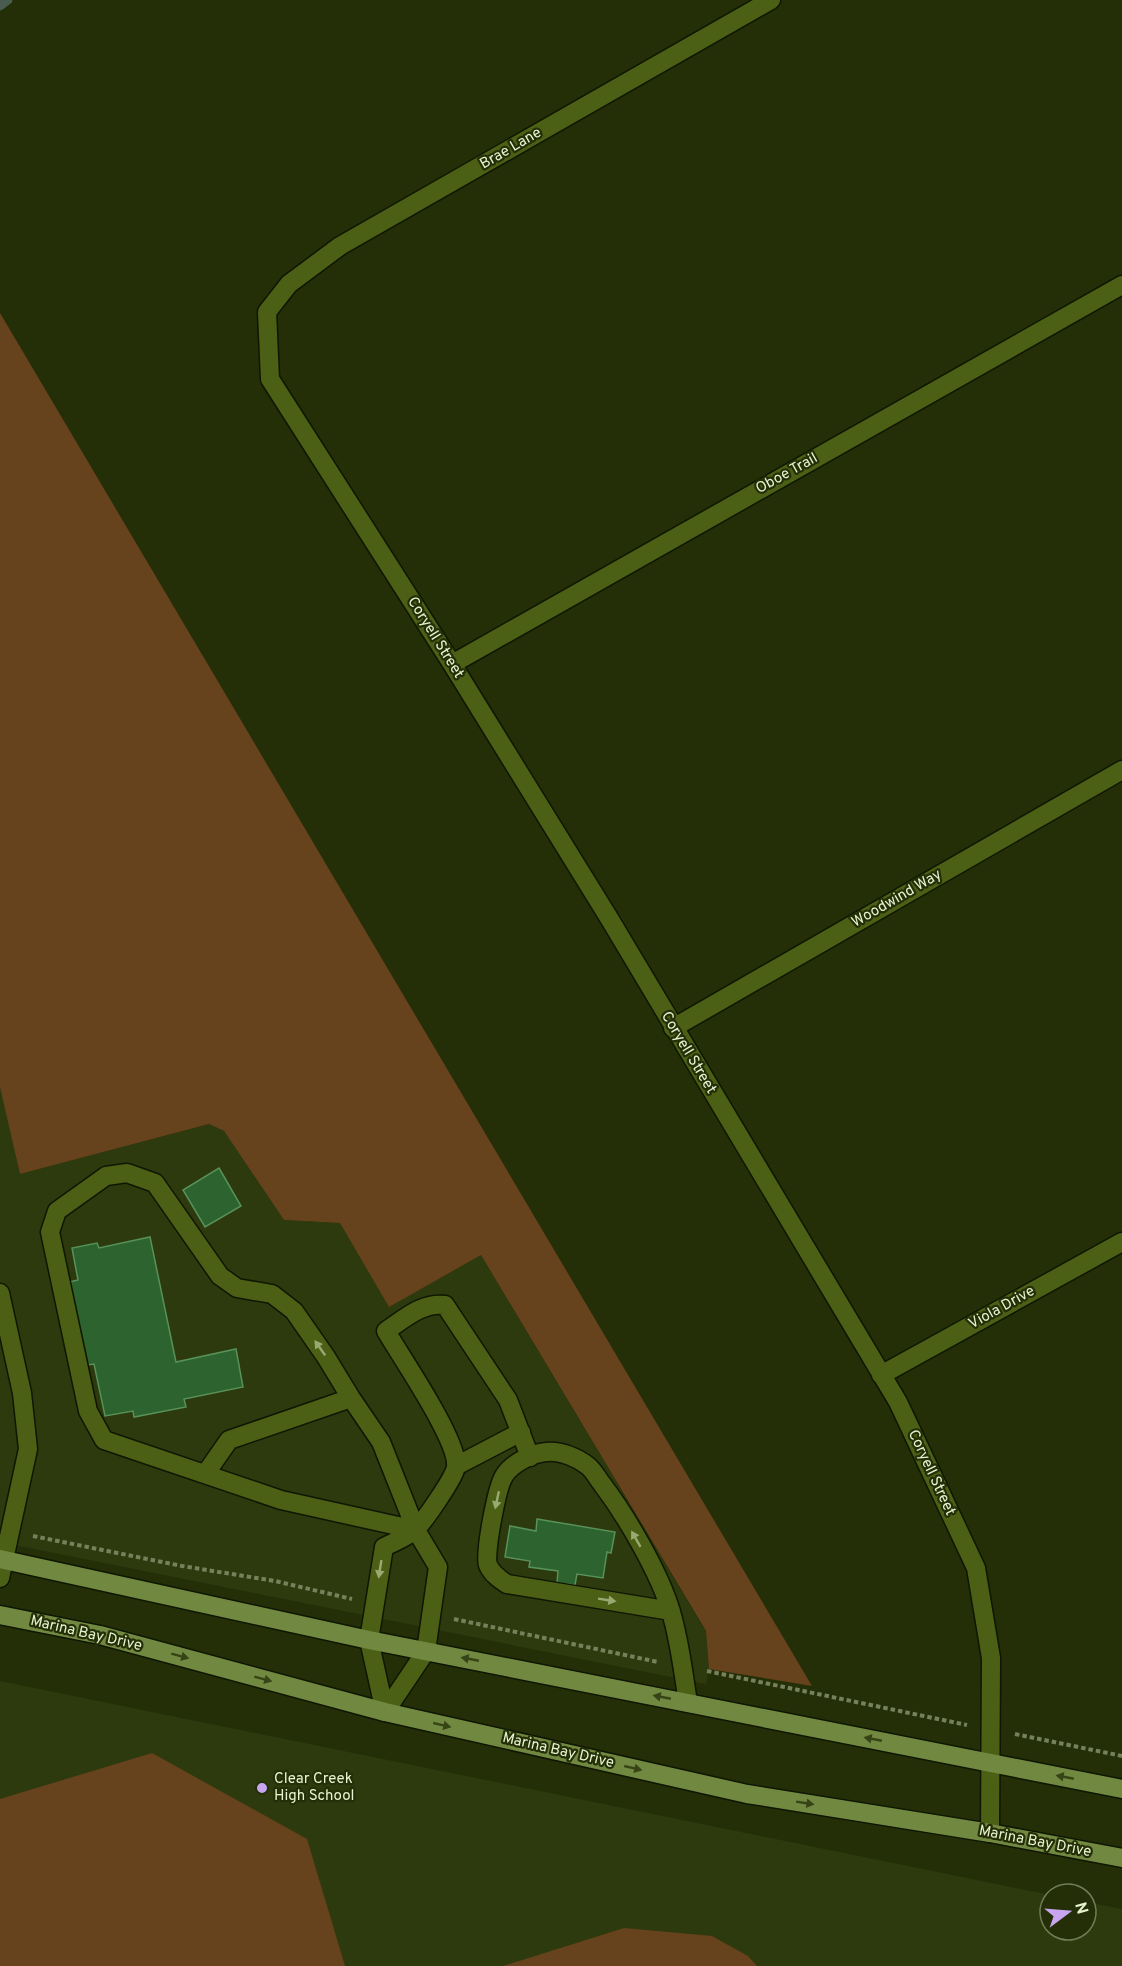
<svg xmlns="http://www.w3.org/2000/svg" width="1122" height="1966" font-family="Overpass,sans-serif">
	<rect width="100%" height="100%" fill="#242f08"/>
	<path fill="#2d3a0e" d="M0,1078l20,96 189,-50 15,7 60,89 56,3 49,83 92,-51 225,377 3,37 -3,15 -706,-142z
		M0,1681l1050,214v35h36v-28l36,7v57h-1122z"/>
	<path fill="#66421d" d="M0,313l812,1373 -103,-17 -3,-38 -225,-376 -92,52 -49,-84 -56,-3 -60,-89 -15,-7 -189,50 -20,-87z
		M152,1753l155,86 38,127h-345v-167z
		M624,1928l88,8 36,20 9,10h-254z"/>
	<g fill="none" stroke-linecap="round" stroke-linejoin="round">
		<path stroke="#4a5c4f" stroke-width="9" d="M0,6l8,-6"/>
	</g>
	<path fill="#2c632e" stroke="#589159" stroke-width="1.5" d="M219,1168l22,38 -36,21 -22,-37z
		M150,1237l26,125 60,-13 7,38 -59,12 2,8 -52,10 -1,-6 -28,5 -11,-52 -7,1 -18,-83 9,-2 -6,-32 25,-5 2,5z
		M537,1519l78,13 -4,21 -4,-1 -4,26 -26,-4 -2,11 -18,-2 1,-12 -29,-4 1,-6 -25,-4 5,-31 26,5z"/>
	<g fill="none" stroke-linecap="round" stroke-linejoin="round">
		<defs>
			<path id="minor" d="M771,0l-431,246 -51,38 -22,28 3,67 182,285 157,254 289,484 78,166 15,90 -1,175
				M452,664l670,-379
				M673,1028l449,-258
				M0,1293l22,100 6,56 -28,129
				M881,1375l241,-133
				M351,1398l-25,-41 -32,-46 -22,-17 -35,-6 -17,-12 -65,-93 -28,-10 -21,3 -49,35 -7,21 38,179 16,29 177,60 135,30
				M456,1466l65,-34
				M206,1473l23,-33 122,-42 30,44 35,88 22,37 -12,84 -41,61
				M671,1611l-164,-27c-8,-5 -15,-10 -19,-19 -4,-11 9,-78 16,-89 7,-12 28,-23 42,-24 14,-2 32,6 42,14 6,5 10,13 14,18 25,33 58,90 69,128 9,30 12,60 17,90
				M385,1712l-16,-72 15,-93c10,-5 24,-10 32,-18 9,-9 38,-51 40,-62 3,-26 -55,-110 -70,-136 18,-12 36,-29 59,-26l63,95 22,57"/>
			<path id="major" d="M0,1559l369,81 753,149
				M0,1615l100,20 285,77 362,82 243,39 132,25"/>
		</defs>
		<use href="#minor" stroke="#0f1602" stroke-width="21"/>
		<use href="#major" stroke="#0f1602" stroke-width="21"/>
		<path stroke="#75815b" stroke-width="4" stroke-dasharray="4.5 3" stroke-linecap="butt" d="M33,1536l149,30 93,15 77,18
			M454,1619l204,43
			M707,1671l260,54
			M1015,1734l107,22"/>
		<use href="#minor" stroke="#4b6015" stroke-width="18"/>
		<use href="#major" stroke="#718841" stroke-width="18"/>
	</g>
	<defs><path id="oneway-solid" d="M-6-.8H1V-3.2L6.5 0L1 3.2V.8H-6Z" transform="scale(1.5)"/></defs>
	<g fill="#98aa72">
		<use href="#oneway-solid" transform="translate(320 1348) rotate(-125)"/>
		<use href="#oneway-solid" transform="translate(497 1500) rotate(102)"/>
		<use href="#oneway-solid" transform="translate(636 1539) rotate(-120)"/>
		<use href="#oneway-solid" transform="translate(380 1569) rotate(99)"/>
		<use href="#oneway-solid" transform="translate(607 1600) rotate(9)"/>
	</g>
	<g fill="#374516">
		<use href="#oneway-solid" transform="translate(180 1656) rotate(15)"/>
		<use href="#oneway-solid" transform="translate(470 1659) rotate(-169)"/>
		<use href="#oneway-solid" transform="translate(263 1679) rotate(15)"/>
		<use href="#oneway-solid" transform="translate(662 1697) rotate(-169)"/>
		<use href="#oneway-solid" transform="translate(442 1725) rotate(13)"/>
		<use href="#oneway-solid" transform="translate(873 1739) rotate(-169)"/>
		<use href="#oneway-solid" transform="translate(633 1768) rotate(13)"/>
		<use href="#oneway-solid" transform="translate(1065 1777) rotate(-169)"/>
		<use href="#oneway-solid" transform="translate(805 1803) rotate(9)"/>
	</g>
	<circle fill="#c7a6ef" stroke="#242f08" stroke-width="2" cx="262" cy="1788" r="6"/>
	<g text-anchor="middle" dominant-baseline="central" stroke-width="4.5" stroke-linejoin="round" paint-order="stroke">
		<g font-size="15" fill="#e5f3ce" stroke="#242f08">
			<text transform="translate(511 149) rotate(-30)">Brae Lane</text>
			<text transform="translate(787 474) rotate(-29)">Oboe Trail</text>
			<text transform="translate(435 638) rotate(58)">Coryell Street</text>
			<text transform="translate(897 899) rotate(-30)">Woodwind Way</text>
			<text transform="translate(688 1053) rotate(59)">Coryell Street</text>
			<text transform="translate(1002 1308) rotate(-29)">Viola Drive</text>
			<text transform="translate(931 1473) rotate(65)">Coryell Street</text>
			<text transform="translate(86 1634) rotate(13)">Marina Bay Drive</text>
			<text transform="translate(558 1751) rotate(13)">Marina Bay Drive</text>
			<text transform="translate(1035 1842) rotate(11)">Marina Bay Drive</text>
		</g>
		<g font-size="15" fill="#e5f3ce" stroke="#242f08" text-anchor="start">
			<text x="274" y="1779">Clear Creek<tspan x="274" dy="17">High School</tspan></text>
		</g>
	</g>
	<g transform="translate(1068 1912) rotate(74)"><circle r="28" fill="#242f08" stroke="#717d57" stroke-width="1.5"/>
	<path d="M0-4.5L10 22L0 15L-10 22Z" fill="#c7a6ef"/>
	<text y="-9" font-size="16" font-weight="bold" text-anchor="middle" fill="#e5f3ce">N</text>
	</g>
</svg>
